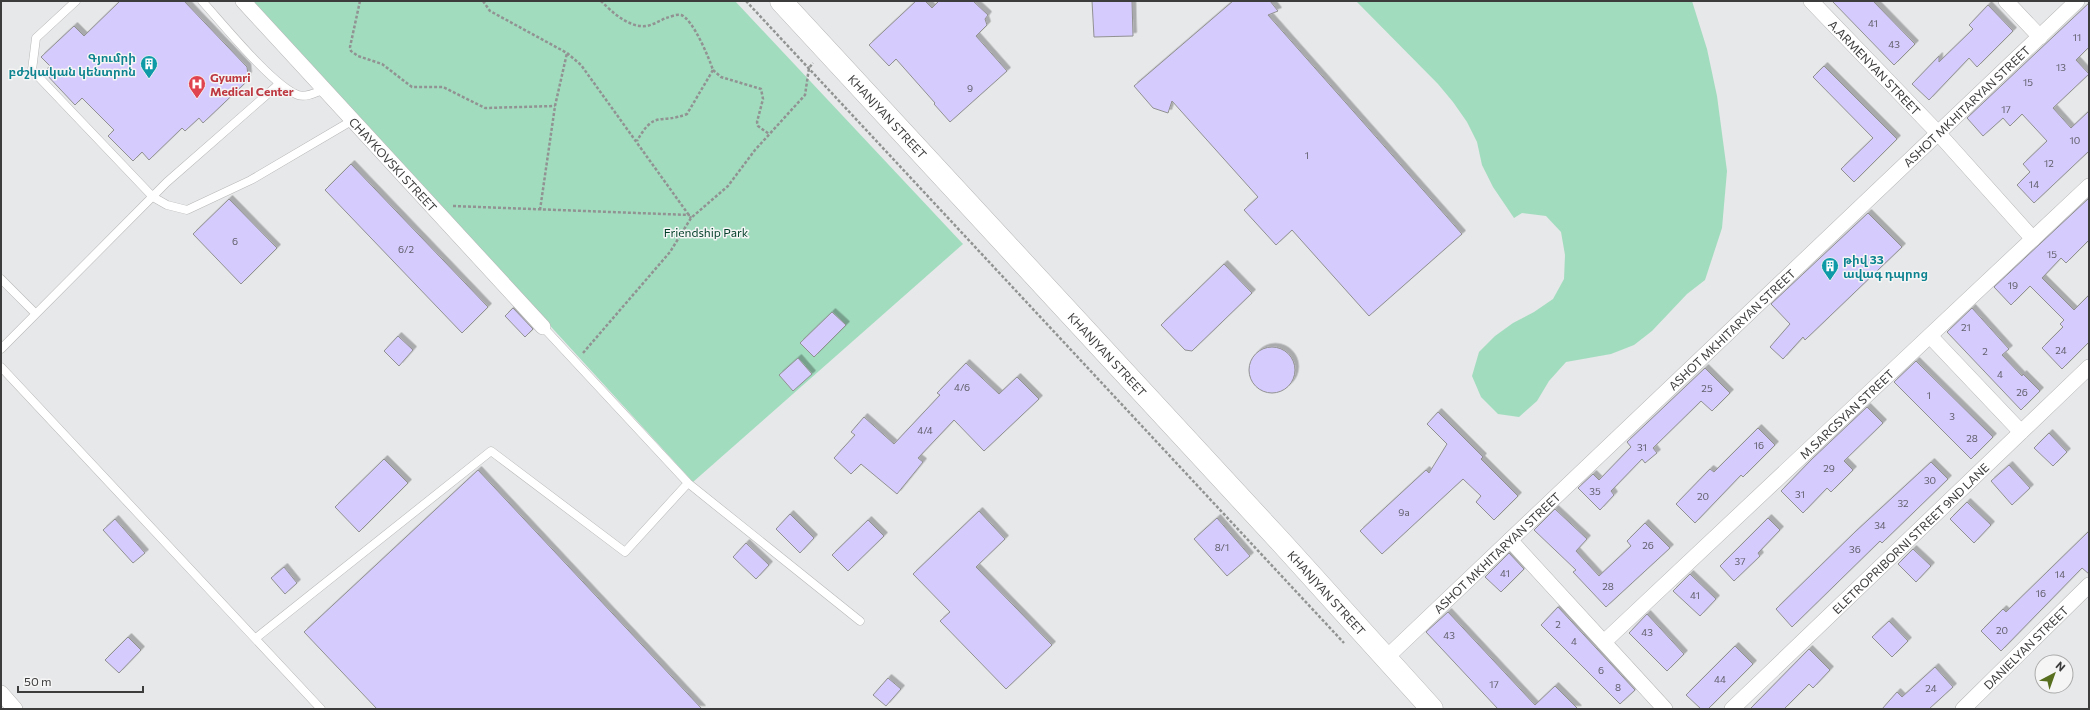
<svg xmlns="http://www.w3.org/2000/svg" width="2090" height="710" font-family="Commissioner,'Noto Sans Armenian',sans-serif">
	<defs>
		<filter id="shadow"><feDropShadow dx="3.5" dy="-3.5" stdDeviation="0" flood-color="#0004"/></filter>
	</defs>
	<rect width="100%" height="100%" fill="#e7e8e9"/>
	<path fill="#a2dcbf" d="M253,1h482l228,243 -270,238z
		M1356,1h336l15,48 10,47 10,75 -5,57 -17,52 -18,14 -35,37 -18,14 -23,9 -45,8 -17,19 -12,20 -18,16 -21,-3 -17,-17 -9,-21 7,-24 16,-16 18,-13 21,-11 19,-13 11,-20 1,-24 -4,-23 -15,-16 -24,-3 -8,5 -21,-31 -11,-22 -5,-23 -10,-20 -14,-20 -15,-18z"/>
	<path fill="#d5cbfc" stroke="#919192" filter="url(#shadow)" d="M120,1h64l63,66 1,8 -3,8 -42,40 -4,-5 -14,13 -3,-3 -33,32 -7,-8 -9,9 -25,-25 6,-6 -32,-32 -7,7 -31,-33 6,-6 -9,-9 33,-31 10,10z
		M916,1h9l7,7 7,-7h34l15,14 -3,4 2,6 -11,11 31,35 -57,51 -16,-18 1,-1 -39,-44 -7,7 -20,-21z
		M1092,1h40l1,35 -39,1z
		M1233,1h37l8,10 -10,4 194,219 -93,82 -77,-86 -16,15 -32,-35 14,-13 -86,-96 -4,12 -15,-5 -19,-22z
		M1832,1h41l42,43 -21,21z
		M2089,3v44l-13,13 13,14 -36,34 18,20 18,-17v40l-55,52 -17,-18 13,-13 -7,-8 24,-23 -25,-27 -12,12 -7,-8 -20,18 -16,-18z
		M1988,5l25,26 -36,36 -8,-9 -40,42 -17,-16 27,-28v6l34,-33 -4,-4z
		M1824,66l73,73 -43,43 -13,-13 32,-31 -60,-61z
		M351,164l137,143 -26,26 -137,-143z
		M2089,198v42l-23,23 -5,-5 -19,20 32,32 15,-15v47l-27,27 -20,-21 21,-21 -3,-3 4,-4 -34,-34 -19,19 -17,-18z
		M229,199l48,49 -36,36 -48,-50z
		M1868,213l34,34 -97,93 -2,-3 -20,22 -13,-12 20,-23 -19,-20z
		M1224,264l28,29 -60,58 -7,-1 -24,-25z
		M513,308l20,21 -8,8 -20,-21z
		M1972,308l37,41 -7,6 20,21 1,-2 17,17 -19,19 -74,-78z
		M832,312l14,13 -32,32 -14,-14z
		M398,336l15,14 -14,16 -15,-15z
		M1249 370a23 23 0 1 1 46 0a23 23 0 1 1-46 0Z
		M798,358l14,16 -19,17 -14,-16z
		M1916,361l77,76 -22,22 -77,-77z
		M966,363l33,31 18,-17 22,22 -55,52 -30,-31 -36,38 5,4 -26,32 -36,-30 -10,10 -17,-16 21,-23 -4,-3 13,-15 30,27 46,-49 -3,-2z
		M1705,368l25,25 -18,18 -11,-10 -48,47 4,5 -12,10 -3,-4 -31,32 3,4 -14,15 -22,-22 15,-14 6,6 32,-33 -4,-5z
		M1867,407l16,16 -39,38 9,9 -22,22 -4,-4 -24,25 -22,-22 31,-32z
		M1438,412l45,45 -2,2 37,37 -24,24 -18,-18 5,-6 -18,-17 -81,75 -22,-23 66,-61 3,3 18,-29 -20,-20z
		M1758,428l17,17 -32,32 -2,-2 -46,48 -19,-19 34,-35 4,3z
		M2049,433l18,19 -14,14 -19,-18z
		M384,459l24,24 -49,49 -24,-25z
		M1931,462l17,17 -66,64 -2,-2 -88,86 -16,-18 79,-77z
		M2009,465l21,23 -18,17 -21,-24z
		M478,470l224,239h-325l-73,-77z
		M1967,502l24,23 -17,18 -24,-24z
		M1555,509l32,30 -11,12 23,25 32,-30 -4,-5 18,-18 25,25 -64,59 -33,-35 3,-2 -42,-40z
		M979,511l26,28 -29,28 76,78 -46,44 -66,-68 10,-9 -37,-38z
		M790,514l24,24 -14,15 -24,-24z
		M1217,518l33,38 -23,20 -33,-37z
		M1768,518l12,12 -22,23 2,3 -26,25 -14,-15z
		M115,519l30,34 -12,10 -30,-33z
		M868,520l16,16 -36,35 -16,-16z
		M2089,531v43l-7,-6 -81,83 -20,-20 22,-22 3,3z
		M746,543l23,22 -13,14 -23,-22z
		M1913,549l18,17 -15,16 -18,-18z
		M1509,553l15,16 -23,23 -16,-15z
		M284,567l13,16 -12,11 -14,-16z
		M1690,574l26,25 -16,17 -27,-25z
		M1558,607l77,83 -15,14 -79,-79z
		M1448,612l87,93 20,-19 23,23h-80l-72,-77z
		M1647,614l37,40 -17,17 -38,-38z
		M1889,621l19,20 -16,16 -20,-20z
		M128,637l13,13 -22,23 -14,-13z
		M1735,646l18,18 -45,45h-7l-15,-14z
		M1809,649l21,21 -17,18 -4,-4 -25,25h-34z
		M1935,667l18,20 -24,22h-47l15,-17 5,5z
		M888,678l13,11 -15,17 -13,-11z"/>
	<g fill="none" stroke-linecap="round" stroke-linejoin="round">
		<defs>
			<path id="lane" d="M76,1l-40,37 -4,32 121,127 14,8 20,5 64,-30 102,-60
				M202,1c20,22 71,85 96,94 8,3 19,-3 27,-6
				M1,279l34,34
				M1,349l166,-167 112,-98
				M1,367l320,342
				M688,483l172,138
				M256,638l235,-187 134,101 63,-69 -145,-156"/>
			<g id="street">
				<path id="s1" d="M243,1l300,326"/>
				<path id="s2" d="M1811,1l128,133 94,105"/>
				<path d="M2006,1l34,36"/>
				<path d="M1930,336l91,96"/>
				<path d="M1510,540l155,169"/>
				<path id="s3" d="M1604,642l485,-456"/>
				<path id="s4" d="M1386,658l691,-657"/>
				<path d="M1,693l14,16"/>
				<path id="s5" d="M1732,709l357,-342"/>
				<path id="s6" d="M1963,709l126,-124"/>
			</g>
			<g id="secondary">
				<path id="s7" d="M781,1l500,541 151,167"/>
			</g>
		</defs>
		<use href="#lane" stroke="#b7b7b8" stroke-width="9"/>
		<use href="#street" stroke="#b7b7b8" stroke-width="16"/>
		<use href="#secondary" stroke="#b7b7b8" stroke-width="23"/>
		<path stroke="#919292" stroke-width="2.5" stroke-dasharray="3 2" stroke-linecap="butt" d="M360,1l-10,46 1,4 7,5 24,8 30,23h31l42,21 70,-2
			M483,1l7,10 77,42 14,12 110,153
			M601,1c11,11 28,27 45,25 7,-1 13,-5 20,-8 4,-1 10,-4 15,-3 12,4 28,43 32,55l-26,44c-28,11 -32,-5 -50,27
			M746,1l598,642
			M713,70l8,7 40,12 2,10 -6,23 1,4 11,8
			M453,206l237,9
			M540,210l15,-104 12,-53
			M583,353l87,-101 21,-34 37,-32 27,-36 50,-55 4,-27 4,-5"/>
		<use href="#lane" stroke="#fff" stroke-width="8"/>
		<use href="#street" stroke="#fff" stroke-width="15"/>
		<use href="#secondary" stroke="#fff" stroke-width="22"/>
	</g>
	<defs>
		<symbol id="building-pin" viewBox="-11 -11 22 30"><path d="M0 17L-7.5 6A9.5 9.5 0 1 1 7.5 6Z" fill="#0f9aa8" stroke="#f5f5f6"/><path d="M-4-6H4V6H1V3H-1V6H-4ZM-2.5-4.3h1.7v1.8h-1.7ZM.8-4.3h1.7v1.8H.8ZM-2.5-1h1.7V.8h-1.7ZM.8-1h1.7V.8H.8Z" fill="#fff"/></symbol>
		<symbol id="hospital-pin" viewBox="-11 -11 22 30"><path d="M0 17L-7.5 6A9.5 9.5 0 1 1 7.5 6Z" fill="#e0444e" stroke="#f5f5f6"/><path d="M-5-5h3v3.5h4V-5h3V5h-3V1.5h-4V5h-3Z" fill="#fff"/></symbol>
	</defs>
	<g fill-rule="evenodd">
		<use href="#building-pin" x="139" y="54" width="20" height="27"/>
		<use href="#hospital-pin" x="187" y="74" width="20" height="27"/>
		<use href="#building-pin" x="1820" y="256" width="20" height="27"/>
	</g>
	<g text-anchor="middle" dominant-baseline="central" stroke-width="3" stroke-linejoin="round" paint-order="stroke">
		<g font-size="10" fill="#62606c">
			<text x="1873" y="23">41</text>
			<text x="2077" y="37">11</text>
			<text x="1894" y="44">43</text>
			<text x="2061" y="67">13</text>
			<text x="2028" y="82">15</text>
			<text x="970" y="88">9</text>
			<text x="2006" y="109">17</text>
			<text x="2075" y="140">10</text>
			<text x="1307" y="155">1</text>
			<text x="2049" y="163">12</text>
			<text x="2034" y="184">14</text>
			<text x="235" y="241">6</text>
			<text x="406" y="249">6/2</text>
			<text x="2052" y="254">15</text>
			<text x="2013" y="285">19</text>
			<text x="1966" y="327">21</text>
			<text x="2061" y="350">24</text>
			<text x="1985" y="351">2</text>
			<text x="2000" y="374">4</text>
			<text x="962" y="387">4/6</text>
			<text x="1707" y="388">25</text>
			<text x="2022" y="392">26</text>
			<text x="1929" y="395">1</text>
			<text x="1952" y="416">3</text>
			<text x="925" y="430">4/4</text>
			<text x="1972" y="438">28</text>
			<text x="1759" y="445">16</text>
			<text x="1642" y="447">31</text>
			<text x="1829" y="468">29</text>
			<text x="1930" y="480">30</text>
			<text x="1595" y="491">35</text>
			<text x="1800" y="494">31</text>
			<text x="1703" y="496">20</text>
			<text x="1903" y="503">32</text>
			<text x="1404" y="512">9a</text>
			<text x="1880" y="525">34</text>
			<text x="1648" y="545">26</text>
			<text x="1222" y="547">8/1</text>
			<text x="1855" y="549">36</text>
			<text x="1740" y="561">37</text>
			<text x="1505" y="573">41</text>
			<text x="2060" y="574">14</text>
			<text x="1608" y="586">28</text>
			<text x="2041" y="593">16</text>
			<text x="1695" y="595">41</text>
			<text x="1558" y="624">2</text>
			<text x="2002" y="630">20</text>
			<text x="1647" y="632">43</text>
			<text x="1449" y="635">43</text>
			<text x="1574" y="641">4</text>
			<text x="1601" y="670">6</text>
			<text x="1720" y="679">44</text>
			<text x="1494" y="684">17</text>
			<text x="1618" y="687">8</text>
			<text x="1931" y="688">24</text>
		</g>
		<g font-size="12" font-weight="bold" fill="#0d838f" stroke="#f5f5f6" text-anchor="end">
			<text x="136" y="57">Գյումրի<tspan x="136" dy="14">բժշկական կենտրոն</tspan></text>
			<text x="1843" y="259" text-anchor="start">թիվ 33<tspan x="1843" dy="14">ավագ դպրոց</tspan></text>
		</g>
		<g font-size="12" fill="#3c3c3c" stroke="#f5f5f6">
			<text stroke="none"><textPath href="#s2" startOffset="92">A.ARMENYAN STREET</textPath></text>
			<text stroke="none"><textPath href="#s4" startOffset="801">ASHOT MKHITARYAN STREET</textPath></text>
			<text stroke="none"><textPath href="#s7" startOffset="157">KHANJYAN STREET</textPath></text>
			<text stroke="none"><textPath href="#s1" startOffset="222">CHAYKOVSKI STREET</textPath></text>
			<text stroke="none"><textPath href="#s4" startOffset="477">ASHOT MKHITARYAN STREET</textPath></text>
			<text stroke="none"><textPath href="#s7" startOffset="481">KHANJYAN STREET</textPath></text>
			<text stroke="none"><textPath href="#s3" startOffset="333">M.SARGSYAN STREET</textPath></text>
			<text stroke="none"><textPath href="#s5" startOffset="247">ELETROPRIBORNI STREET 9ND LANE</textPath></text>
			<text stroke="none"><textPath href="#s4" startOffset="153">ASHOT MKHITARYAN STREET</textPath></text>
			<text stroke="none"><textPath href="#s7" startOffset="805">KHANJYAN STREET</textPath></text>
			<text stroke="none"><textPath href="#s6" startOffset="88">DANIELYAN STREET</textPath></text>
		</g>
		<g font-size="12" font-weight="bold" fill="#be3a42" stroke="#f5f5f6" text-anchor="start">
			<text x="210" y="77">Gyumri<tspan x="210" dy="14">Medical Center</tspan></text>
		</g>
		<g font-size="12" fill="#003d27" stroke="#f5f5f6">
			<text x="706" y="232">Friendship Park</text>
		</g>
	</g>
	<rect width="2090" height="710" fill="none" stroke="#3c3c3c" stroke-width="4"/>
	<g transform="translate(2054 674) rotate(41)"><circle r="19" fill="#f5f5f6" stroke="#ababac"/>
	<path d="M0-3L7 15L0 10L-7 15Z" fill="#586f1f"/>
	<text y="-6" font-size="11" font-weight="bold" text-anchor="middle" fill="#3c3c3c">N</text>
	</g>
	<path d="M18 686v6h125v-6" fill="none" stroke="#3c3c3c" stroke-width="2"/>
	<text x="24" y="686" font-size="12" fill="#3c3c3c" stroke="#f5f5f6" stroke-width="3" paint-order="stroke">50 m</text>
</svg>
